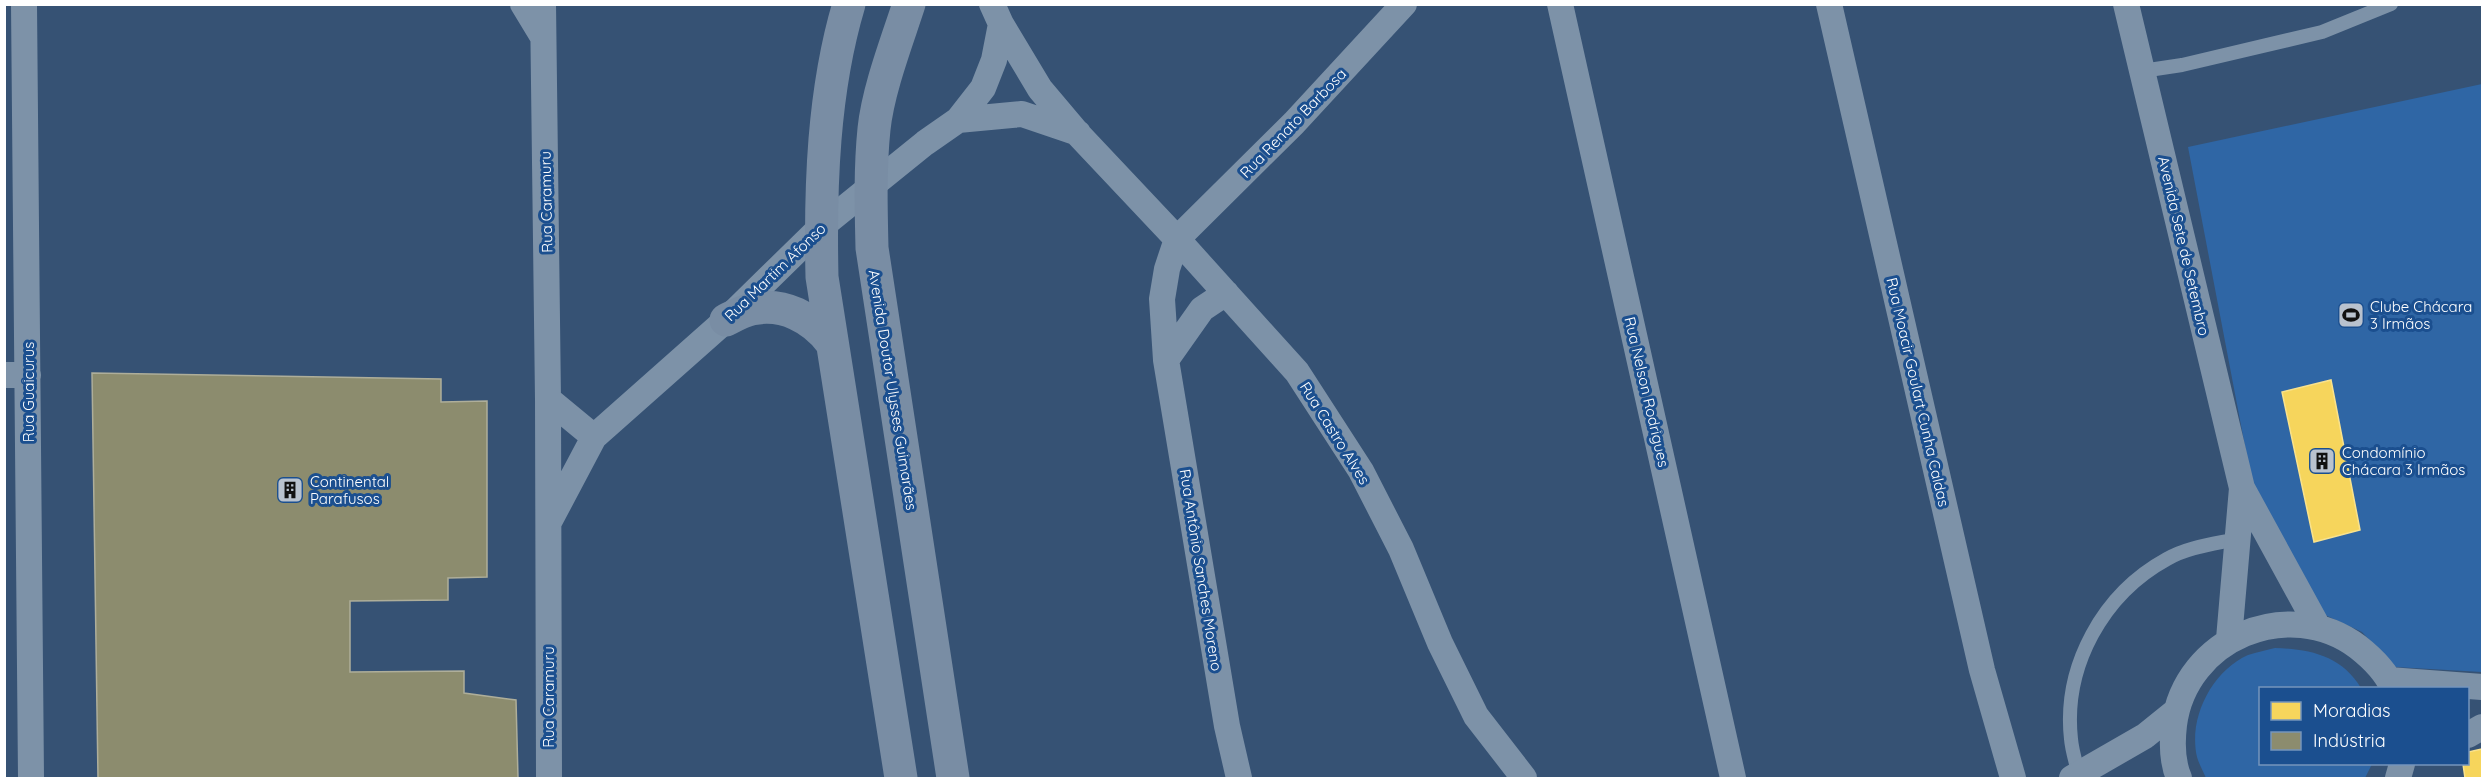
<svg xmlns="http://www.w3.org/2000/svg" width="2487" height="783" font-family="Quicksand,sans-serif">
	<rect width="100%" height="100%" fill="#365274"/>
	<path fill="#2f66a5" d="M2482,84v588l-87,-5 -33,-35 -37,-17 -73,-132 -64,-336z
		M2275,648c35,1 67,8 86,40h-101v76h112l-7,14h-159c-3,-7 -7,-14 -9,-21 -9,-39 15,-86 51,-102 9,-3 19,-5 27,-7z"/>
	<path fill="#f6d55c" stroke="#f9e28d" stroke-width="1.5" d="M2331,380l29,150 -46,12 -32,-150z
		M2482,749v29h-17l-2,-14h5v-12z"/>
	<path fill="#8c8c6e" stroke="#aeae9a" stroke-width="1.5" d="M92,373l349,6v23l46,-1v176l-39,1v22l-98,1v71l114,-1v22l52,7 2,78h-420z"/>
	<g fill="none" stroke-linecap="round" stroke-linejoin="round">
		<path stroke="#7d92a8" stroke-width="14" d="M2142,71l40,-6 140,-33 69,-28
			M2079,775c-3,-12 -7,-24 -8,-36 -8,-73 32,-145 96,-180 21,-12 47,-15 70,-20"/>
		<path stroke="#7d92a8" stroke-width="26" d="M24,4l7,774
			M523,4l20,33
			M543,4l5,395 1,379
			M992,4l9,20 39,65 38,45 99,105 120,133 64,99 40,78 39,94 36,73 48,62
			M1560,4l173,774
			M1829,4l153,666 31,108
			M2126,4l116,484 76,139
			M958,120l64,-6 56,19
			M1166,360l36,-51 24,-16
			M4,375h24
			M548,399l46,38
			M549,522l45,-85 132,-117 95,-93 104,-84 33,-23 25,-32 11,-28 7,-36
			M2229,639l13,-151
			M2389,680l93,7
			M2468,735l14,-8
			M1239,778l-12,-52 -61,-366 -4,-61 5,-30 10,-30 117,-116 110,-119
			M2072,778l73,-42 31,-25
			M2179,778c-7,-16 -7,-36 -5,-53 11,-87 115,-130 184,-78 14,11 28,25 35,41
			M2398,778l4,-14"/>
		<path stroke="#798da4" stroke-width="33" d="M849,4c-26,87 -29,183 -27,273l79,501
			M909,4c-12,37 -31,86 -35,125 -4,39 -3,79 -2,119l81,530
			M726,320c8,-4 17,-9 26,-11 31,-7 61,9 79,33"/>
	</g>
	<defs>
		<symbol id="stadium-square" viewBox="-11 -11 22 22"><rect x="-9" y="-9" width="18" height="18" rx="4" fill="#b9c2ce" stroke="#1b4f8f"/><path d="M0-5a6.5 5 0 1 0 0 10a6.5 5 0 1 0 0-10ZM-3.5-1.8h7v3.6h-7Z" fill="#111"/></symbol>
		<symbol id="building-square" viewBox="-11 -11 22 22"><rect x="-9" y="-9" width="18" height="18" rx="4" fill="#b9c2ce" stroke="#1b4f8f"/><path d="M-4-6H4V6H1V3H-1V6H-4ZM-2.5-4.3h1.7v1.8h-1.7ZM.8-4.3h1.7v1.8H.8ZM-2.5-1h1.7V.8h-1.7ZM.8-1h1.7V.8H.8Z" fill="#111"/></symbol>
	</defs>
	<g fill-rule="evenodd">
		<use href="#stadium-square" x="2336" y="300" width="30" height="30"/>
		<use href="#building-square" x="2307" y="446" width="30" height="30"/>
		<use href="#building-square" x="275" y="475" width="30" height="30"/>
	</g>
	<g text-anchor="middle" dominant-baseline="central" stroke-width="6" stroke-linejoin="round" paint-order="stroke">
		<g font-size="15" fill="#fff" stroke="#1b4f8f">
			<text transform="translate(1293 123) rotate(-46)">Rua Renato Barbosa</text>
			<text transform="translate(546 202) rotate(-91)">Rua Caramuru</text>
			<text transform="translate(2184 246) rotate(77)">Avenida Sete de Setembro</text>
			<text transform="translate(775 272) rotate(-44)">Rua Martim Afonso</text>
			<text transform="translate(893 390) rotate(81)">Avenida Doutor Ulysses Guimarães</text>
			<text transform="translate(28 392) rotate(-90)">Rua Guaicurus</text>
			<text transform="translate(1647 392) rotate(77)">Rua Nelson Rodrigues</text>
			<text transform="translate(1918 392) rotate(77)">Rua Moacir Goulart Cunha Caldas</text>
			<text transform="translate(1335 433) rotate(58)">Rua Castro Alves</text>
			<text transform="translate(1201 570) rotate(81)">Rua Antônio Sanches Moreno</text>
			<text transform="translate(548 697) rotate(-90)">Rua Caramuru</text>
		</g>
		<g font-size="15" fill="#fff" stroke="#1b4f8f" text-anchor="start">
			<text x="2370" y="306">Clube Chácara<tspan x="2370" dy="17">3 Irmãos</tspan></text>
			<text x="2342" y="452">Condomínio<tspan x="2342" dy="17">Chácara 3 Irmãos</tspan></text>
			<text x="310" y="481">Continental<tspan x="310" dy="17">Parafusos</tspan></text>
		</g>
	</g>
	<rect width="2487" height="783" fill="none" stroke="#ffffff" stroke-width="12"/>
	<rect x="2259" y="687" width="210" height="78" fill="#1b4f8f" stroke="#7695bc" stroke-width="1.5"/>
	<rect x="2271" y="702" width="30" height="18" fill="#f6d55c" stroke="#7695bc" stroke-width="1.5"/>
	<text x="2313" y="717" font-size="18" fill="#ffffff">Moradias</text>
	<rect x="2271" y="732" width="30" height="18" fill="#8c8c6e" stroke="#7695bc" stroke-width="1.5"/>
	<text x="2313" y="747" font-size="18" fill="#ffffff">Indústria</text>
</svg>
